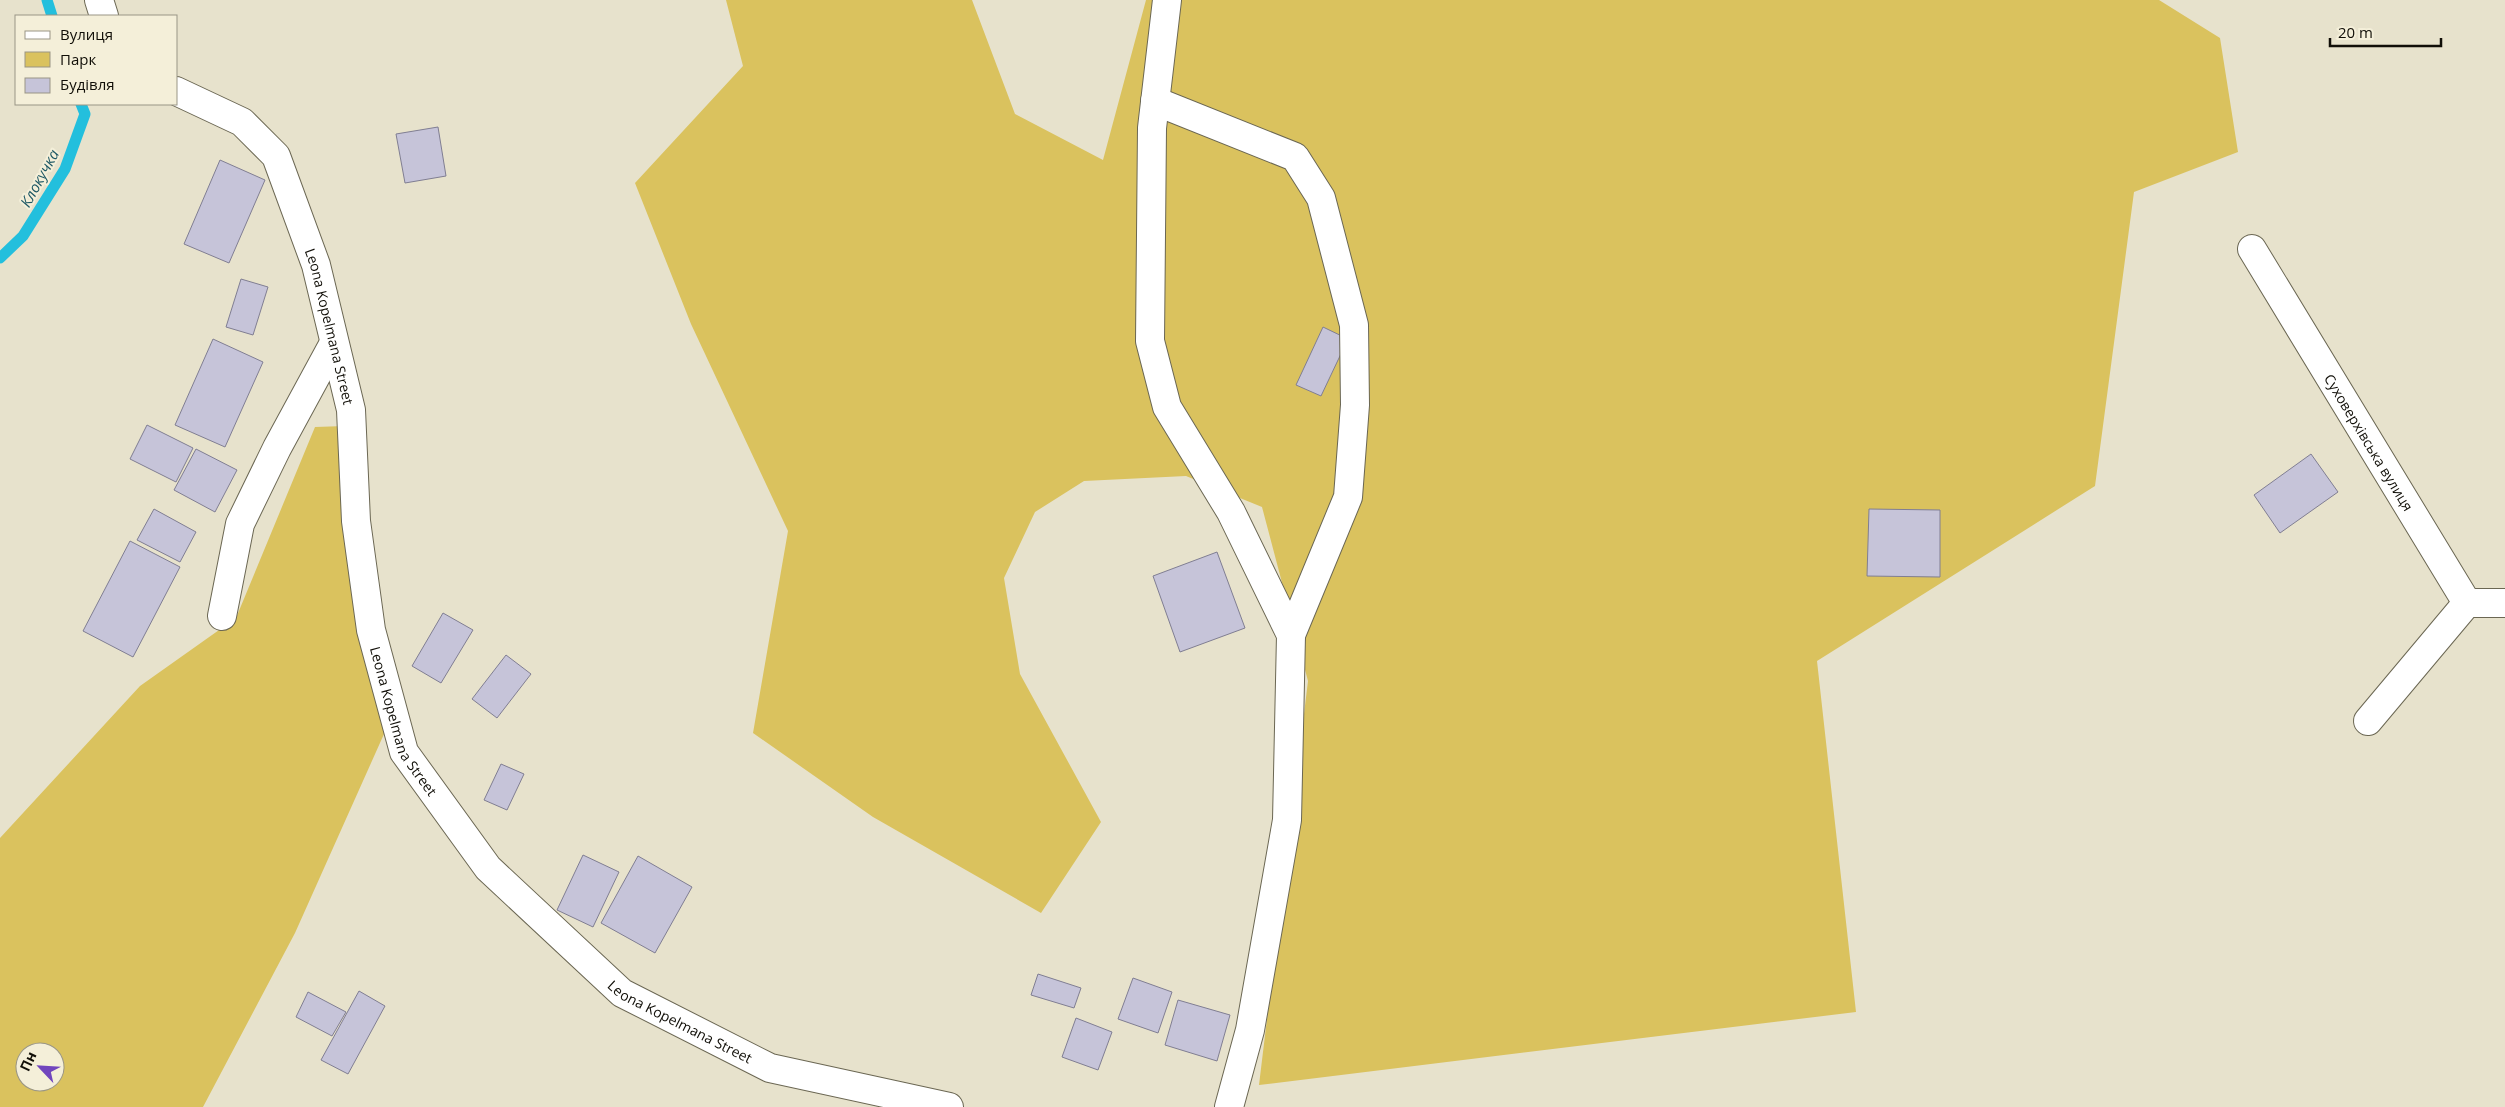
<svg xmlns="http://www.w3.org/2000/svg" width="2505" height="1107" font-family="'Open Sans',sans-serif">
	<rect width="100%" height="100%" fill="#e7e2cc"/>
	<path fill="#dac25e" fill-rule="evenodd" d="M726,0h246l43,114 88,46 43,-160h1013l61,38 18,114 -104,40 -39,294 -278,175 39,351 -597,73 49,-404 -46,-174 -76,-31 -102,5 -49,31 -31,66 16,96 81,148 -60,91 -168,-96 -120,-84 35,-202 -97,-207 -56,-141 108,-117z
		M345,426l39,308 -89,199 -92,174h-203v-269l140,-152 96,-68 79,-191zM25,1052h30v30h-30z"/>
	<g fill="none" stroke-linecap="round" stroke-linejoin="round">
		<path stroke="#23bfdd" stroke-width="11" d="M47,0l5,16
			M0,258l23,-22 42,-67 20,-55 -4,-10"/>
	</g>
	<path fill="#c6c4d9" stroke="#807e92" d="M438,127l8,49 -41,7 -9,-49z
		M220,160l45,20 -36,83 -45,-19z
		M241,279l27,8 -15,48 -27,-8z
		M1323,327l25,12 -27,57 -25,-11z
		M213,339l50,23 -38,85 -50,-22z
		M147,425l46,23 -17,34 -46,-23z
		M196,449l41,21 -22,42 -41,-22z
		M2311,454l27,38 -58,41 -26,-38z
		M154,509l42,23 -16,30 -43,-22z
		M1869,509l71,1v67l-73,-1z
		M130,541l50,26 -47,90 -50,-26z
		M1217,552l28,76 -65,24 -27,-76z
		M443,613l30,17 -32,53 -29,-17z
		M506,655l25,19 -34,44 -25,-19z
		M501,764l23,10 -17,36 -23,-10z
		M583,855l36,17 -26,55 -36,-17z
		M638,856l54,31 -37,66 -54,-30z
		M1038,974l43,14 -7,20 -43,-13z
		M1133,978l39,14 -14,41 -40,-14z
		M359,991l26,15 -37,68 -27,-14z
		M308,992l38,20 -14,24 -36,-19z
		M1178,1000l52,15 -13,46 -52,-16z
		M1076,1018l36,14 -14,38 -36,-13z"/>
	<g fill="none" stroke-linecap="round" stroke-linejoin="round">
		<defs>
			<g id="minor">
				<path d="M99,0l5,16"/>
				<path d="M1167,0l-15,128 -2,213 17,66 64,105 60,123 -4,185 -37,210 -21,77"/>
				<path id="s1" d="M176,91l66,31 34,34 40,109 35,145 5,111 15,109 33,122 84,116 134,125 148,75 179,39"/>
				<path d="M1155,101l140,56 26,41 33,127 1,80 -7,92 -57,138"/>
				<path id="s2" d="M2252,249l215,354h38"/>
				<path d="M222,616l18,-92 37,-76 57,-105"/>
				<path d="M2368,721l99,-118"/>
			</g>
		</defs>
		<use href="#minor" stroke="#6b6753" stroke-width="30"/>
		<use href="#minor" stroke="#fff" stroke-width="28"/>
	</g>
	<g text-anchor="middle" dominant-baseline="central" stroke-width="4" stroke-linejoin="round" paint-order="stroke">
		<g font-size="14" fill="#100e07" stroke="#f4efd9">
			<text stroke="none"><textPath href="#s1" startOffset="300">Leona Kopelmana Street</textPath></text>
			<text stroke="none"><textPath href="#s2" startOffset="226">Суховерхівська вулиця</textPath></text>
			<text stroke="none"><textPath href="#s1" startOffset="705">Leona Kopelmana Street</textPath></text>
			<text stroke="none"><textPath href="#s1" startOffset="1125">Leona Kopelmana Street</textPath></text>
		</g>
		<g font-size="15" font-style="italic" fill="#1e5864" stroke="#f4efd9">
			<text transform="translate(39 178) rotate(-61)">Клокучка</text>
		</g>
	</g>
	<rect x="15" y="15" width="162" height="90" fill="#f4efd9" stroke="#999585"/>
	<rect x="25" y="31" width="25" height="8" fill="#ffffff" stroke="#999585"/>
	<text x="60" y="40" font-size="15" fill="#100e07">Вулиця</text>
	<rect x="25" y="52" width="25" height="15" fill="#dac25e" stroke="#999585"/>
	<text x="60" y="65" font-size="15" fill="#100e07">Парк</text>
	<rect x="25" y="78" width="25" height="15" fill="#c6c4d9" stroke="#999585"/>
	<text x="60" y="90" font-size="15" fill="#100e07">Будівля</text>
	<g transform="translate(40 1067) rotate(295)"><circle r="24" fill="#f4efd9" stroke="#999585"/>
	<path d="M0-4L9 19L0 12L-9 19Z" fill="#7145bd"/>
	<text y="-8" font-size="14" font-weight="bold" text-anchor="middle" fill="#100e07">Пн</text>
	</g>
	<path d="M2330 38v8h111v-8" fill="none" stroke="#100e07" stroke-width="2.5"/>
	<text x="2338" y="38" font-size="15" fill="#100e07" stroke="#f4efd9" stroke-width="4" paint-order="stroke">20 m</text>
</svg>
